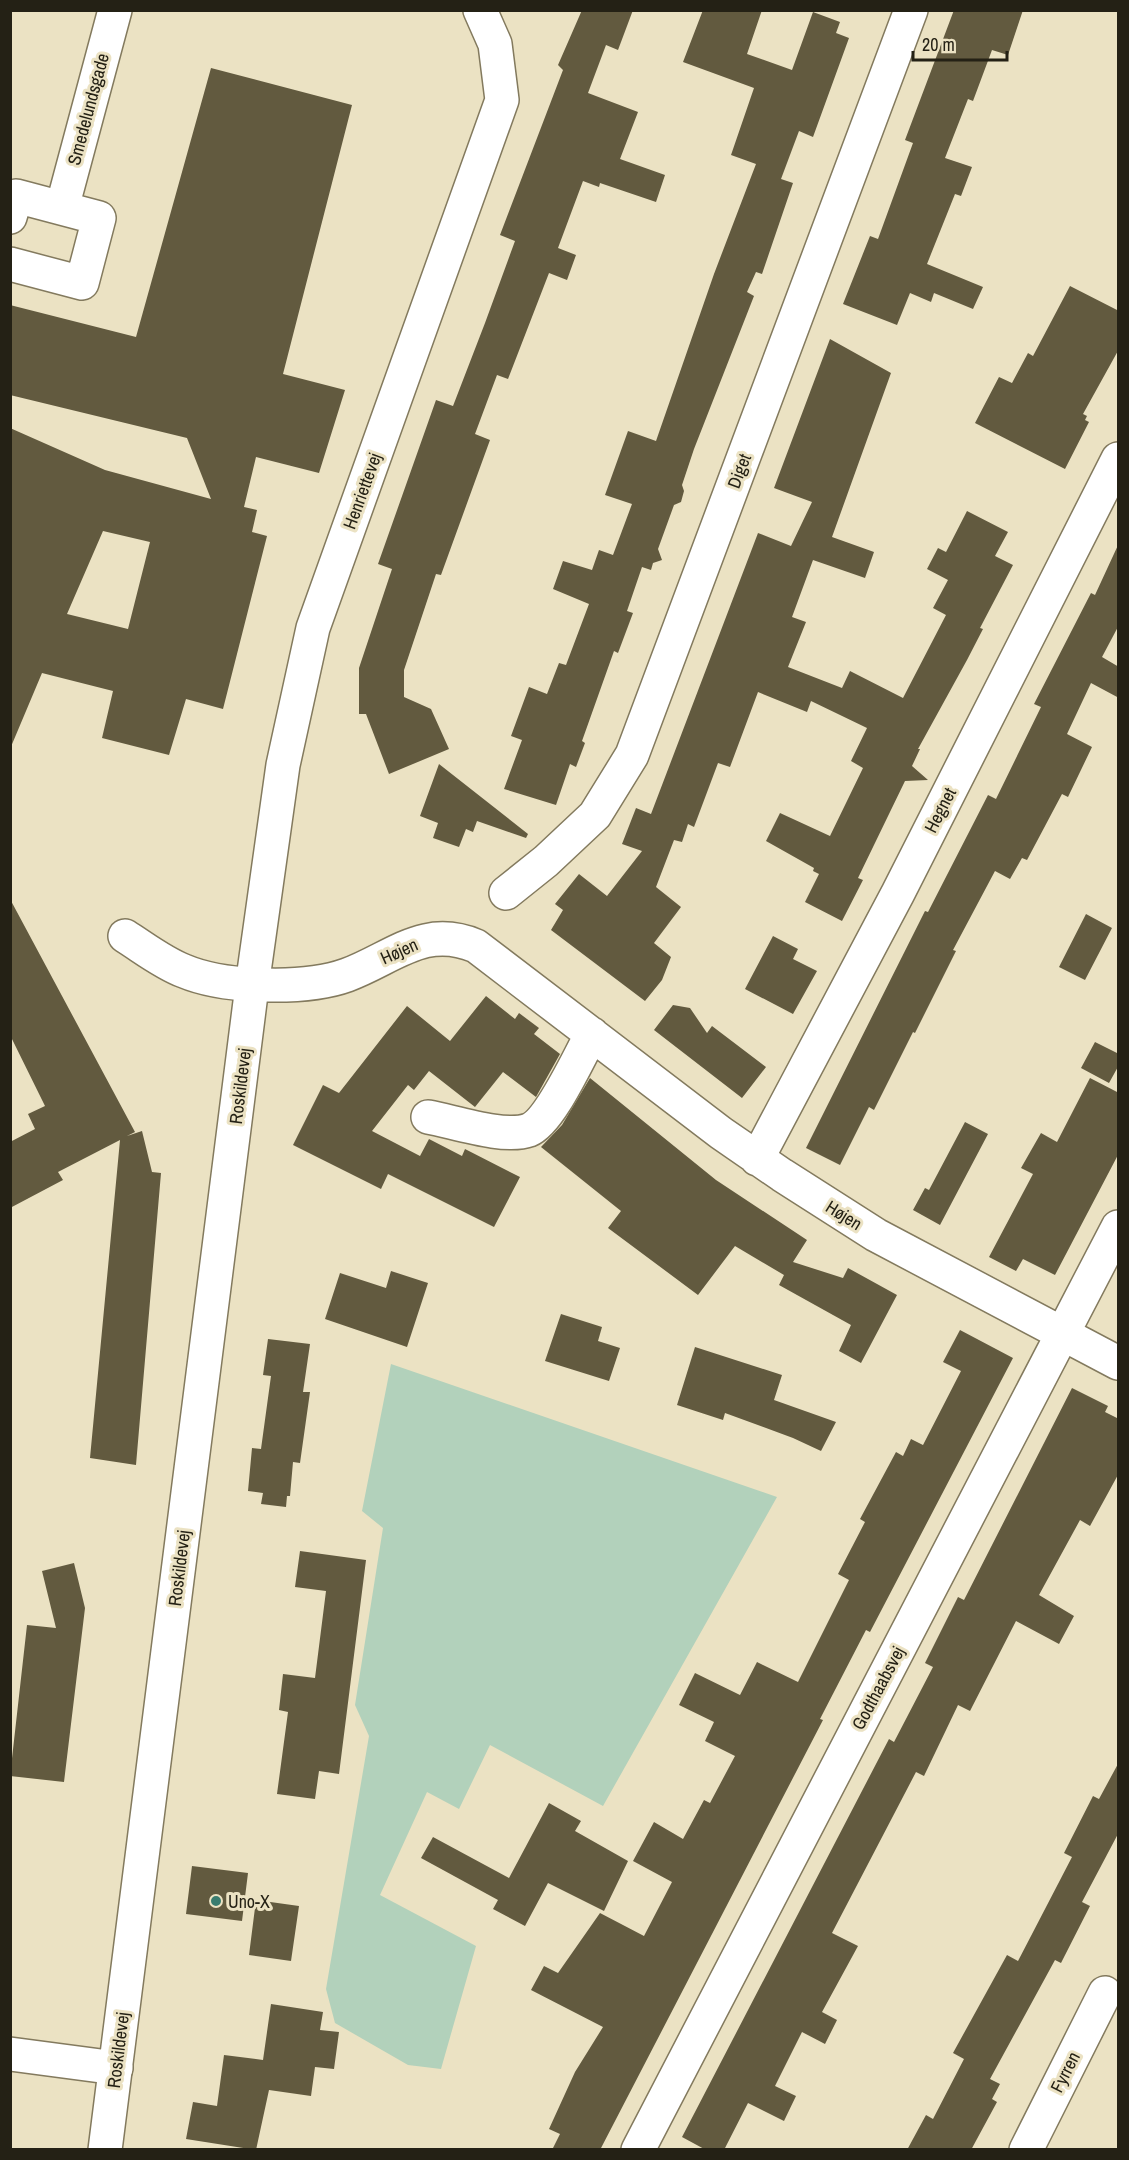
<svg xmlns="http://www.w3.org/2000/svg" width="1129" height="2160" font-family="'Archivo Narrow',sans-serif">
	<rect width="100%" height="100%" fill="#ebe2c3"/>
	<path fill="#b2d1bb" d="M391,1364l386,133 -174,309 -113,-61 -31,64 -32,-17 -47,103 96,51 -35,123 -33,-4 -73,-42 -9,-34 43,-253 -14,-31 28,-177 -21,-17z"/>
	<path fill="#625a3f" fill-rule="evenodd" d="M582,10h51l-15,40 -12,-5 -18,48 50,19 -18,47 45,16 -9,27 -56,-19 -1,4 -16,-6 -25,67 18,7 -9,25 -18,-7 -41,106 -11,-4 -22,59 15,6 -49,135 -5,-1 -32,96v27l27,12 18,40 -60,25 -23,-60h-7v-46l33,-99 -14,-5 58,-164 17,6 32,-83 30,-82 -15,-6 63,-165 -5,-5z
		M703,10h59l-15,44 45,16 21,-58 27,10 -4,11 13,5 -36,99 -14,-6 -18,48 12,4 -31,91 -6,-2 -9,20 7,4 -60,153 -12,36 2,6 -3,11 -7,3 -16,44 4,11 -9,3 -2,7 -9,-3 -15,44 6,2 -15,40 -4,-2 -32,90 3,2 -9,24 -6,-3 -14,41 -52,-16 18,-49 -11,-4 18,-49 18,7 12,-31 7,2 23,-61 -36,-15 10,-28 29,9 7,-20 14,5 19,-51 -27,-9 23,-64 28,10 58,-167 42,-110 -25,-9 23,-67 -71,-26z
		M954,10h69l-15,45 -16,-5 -19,51 -5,-2 -23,59 27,9 -11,29 -6,-2 -28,70 56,23 -10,22 -39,-16 -3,9 -21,-9 -13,32 -54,-21 27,-68 8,3 35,-96 -8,-3z
		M211,68l141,37 -69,269 62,16 -26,83 -63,-16 -12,50 13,3 -5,22 15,4 -44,173 -37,-10 -17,56 -67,-17 11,-47 -71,-18 -32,76v-321l95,42 106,29 -24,-61 -177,-43v-90l126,32zM103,531l47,11 -22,87 -61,-15z
		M1070,286l49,25v38l-36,65 4,2 -2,4 4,2 -24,47 -90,-46 24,-46 13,6 16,-30 5,3z
		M830,339l61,34 -59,164 42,15 -9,26 -52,-18 -21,57 14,5 -18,45 54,21 8,-17 53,27 43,-83 -13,-7 15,-28 -21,-11 11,-21 8,4 21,-41 41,21 -13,24 18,9 -33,63 3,1 -16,31 -49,89h2l-8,17 16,14 -23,1 -47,97 5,2 -21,41 -37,-19 14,-28 -6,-3 1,-3 -48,-27 14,-28 50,23 33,-68 -12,-7 16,-33 -56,-27 -4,11 -49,-20 -28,75 -12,-4 -24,64 -6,-3 -6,18 -8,-2 -18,47 25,20 -27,36 17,14 -9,23 -17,21 -94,-71 12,-20 -8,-6 24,-30 28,22 35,-45 -20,-7 14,-36 15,6 107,-281 33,13 21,-44 -38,-14z
		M1119,543v82l-17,32 17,10v31l-28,-15 -24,51 25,13 -24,50 -6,-3 -35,66 -5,-2 -12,21 -15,-8 -42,79 3,1 -41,82 -2,-1 -39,78 -5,-3 -29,58 -34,-17 119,-237 3,1 60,-117 8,4 45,-92 -7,-3 57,-111 4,2z
		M439,764l89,70 -2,4 -49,-17 -4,11 -7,-3 -7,18 -26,-9 5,-15 -18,-7z
		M10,899l125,233 -8,4 15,-5 10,41 9,1 -25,292 -46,-7 30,-318 -62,32 5,8 -53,28v-66l25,-13 -7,-15 17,-8 -35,-71z
		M1086,914l26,14 -27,52 -26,-13z
		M773,936l25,13 -5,10 24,12 -24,43 -48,-25z
		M486,996l29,23 4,-6 20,15 -5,6 26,20 -24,43 -33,-25 -28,35 -46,-36 -15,19 -6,-5 -36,46 48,25 9,-17 33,17 3,-7 55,28 -26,50 -106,-53 -7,15 -88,-44 30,-60 16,8 68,-87 43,35z
		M673,1005l17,3 17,25 5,-7 54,41 -24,31 -88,-68z
		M1095,1042l24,12v11l-10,18 -28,-15z
		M590,1078l126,102 91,60 -14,22 50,16 5,-10 49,27 -36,68 -22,-12 12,-26 -72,-40 5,-10 -49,-29 -37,49 -90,-67 13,-17 -80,-64 21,-22z
		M1090,1078l29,15v60l-64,122 -32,-16 -7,12 -27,-14 44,-83 -12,-6 20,-35 16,9z
		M965,1122l23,12 -48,91 -27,-15 12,-22 4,2z
		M391,1271l37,12 -21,64 -82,-28 15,-46 46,15z
		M561,1314l41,13 -4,14 22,7 -11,33 -64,-20z
		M960,1330l53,28 -143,274 -4,-2 -46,89 3,1 -223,430h-48l8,-16 -11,-5 26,-57 28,-45 -72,-37 13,-24 14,7 42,-60 44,23 28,-54 -39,-21 21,-39 29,17 21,-39 6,3 25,-47 -30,-15 9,-19 -35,-17 16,-32 45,22 17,-33 41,20 51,-102 -11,-6 27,-52 -5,-3 36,-67 7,4 8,-17 12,6 38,-74 -18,-9z
		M268,1339l42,5 -7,48h7l-10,71 -7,-1 -3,34h-3l-1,11 -25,-3 2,-11 -15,-2 4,-43 9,1 10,-73 -8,-1z
		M695,1347l87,28 -8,25 62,22 -15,29 -28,-13 -68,-25 -2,7 -46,-15z
		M1072,1388l36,18 -3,6 14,7v54l-29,53 -10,-6 -41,75 35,21 -15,28 -43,-23 -46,90 -12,-6 -34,71 -8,-4 -84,161 26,13 -36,66 15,8 -12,24 -23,-12 -27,54 21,10 -12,25 -36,-18 -24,47h-18l-24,-13 207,-398 5,3 39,-75 -8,-4 33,-66 6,3z
		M300,1551l66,9 -27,214 -20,-3 -4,28 -38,-5 11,-82 -9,-2 4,-36 32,4 11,-87 -31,-4z
		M74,1563l11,45 -21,174 -54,-6 17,-151 29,3 -14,-57z
		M1119,1762v70l-37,70 8,4 -29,57 -6,-3 -65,119 10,5 -8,15 5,3 -26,48h-64l19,-35 7,4 31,-60 -11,-6 54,-98 11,6 54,-104 -8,-4 29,-57 6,3z
		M549,1803l32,18 -6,10 53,30 -24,50 -56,-28 -23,43 -32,-17 5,-9 -77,-42 12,-21 76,41z
		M192,1866l56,7 -6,48 -56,-7z
		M256,1900l43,6 -8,55 -42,-6z
		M271,2004l52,8 -3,18 19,2 -5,37 -19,-2 -4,29 -42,-6 -13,60 -70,-11 7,-37 24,4 7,-51 39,5z"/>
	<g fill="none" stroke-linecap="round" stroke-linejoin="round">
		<defs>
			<path id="minor" d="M62,208l53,-198
				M10,217l6,-21 83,22 -17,65 -72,-19
				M506,893l40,-32 49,-46 37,-60 279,-745
				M125,936c19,12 38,27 59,35 40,17 122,19 163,4 46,-17 77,-51 129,-29l245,187 61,42 94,60 242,128
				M428,1117c27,5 76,22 101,13 22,-9 50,-74 63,-96
				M757,1159l141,-266 220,-434
				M10,2054l106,14
				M638,2150l480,-923
				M1026,2150l79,-157"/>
			<path id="tertiary" d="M105,2150l147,-1164 31,-221 30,-137 189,-528 -7,-56 -15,-34"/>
		</defs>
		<use href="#minor" stroke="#837a5e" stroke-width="36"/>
		<use href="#tertiary" stroke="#837a5e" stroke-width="36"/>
		<use href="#minor" stroke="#fff" stroke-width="33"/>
		<use href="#tertiary" stroke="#fff" stroke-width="33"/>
	</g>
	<circle fill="#397c6f" stroke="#ebe2c3" stroke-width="2" cx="216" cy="1901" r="6"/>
	<g text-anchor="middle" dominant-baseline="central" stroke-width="6" stroke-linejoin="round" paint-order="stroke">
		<g font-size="18" fill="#242115" stroke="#ebe2c3">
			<text transform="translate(88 109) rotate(-75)">Smedelundsgade</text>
			<text transform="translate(739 471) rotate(-69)">Diget</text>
			<text transform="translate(362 491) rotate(-70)">Henriettevej</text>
			<text transform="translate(940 810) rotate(-63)">Hegnet</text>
			<text transform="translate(399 951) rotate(-24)">Højen</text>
			<text transform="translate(240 1086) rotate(-83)">Roskildevej</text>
			<text transform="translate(844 1215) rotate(32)">Højen</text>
			<text transform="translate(179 1568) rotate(-83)">Roskildevej</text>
			<text transform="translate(878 1688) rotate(-62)">Godthaabsvej</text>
			<text transform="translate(118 2050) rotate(-83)">Roskildevej</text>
			<text transform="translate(1065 2072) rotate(-63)">Fyrren</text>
		</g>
		<g font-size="18" fill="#242115" stroke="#ebe2c3" text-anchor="start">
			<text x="228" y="1901">Uno-X</text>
		</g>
	</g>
	<rect width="1129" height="2160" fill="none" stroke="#242115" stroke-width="24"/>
	<path d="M913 51v9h94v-9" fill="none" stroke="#242115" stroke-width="3"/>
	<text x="922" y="51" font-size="18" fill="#242115" stroke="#ebe2c3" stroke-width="4.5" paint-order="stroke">20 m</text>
</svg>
